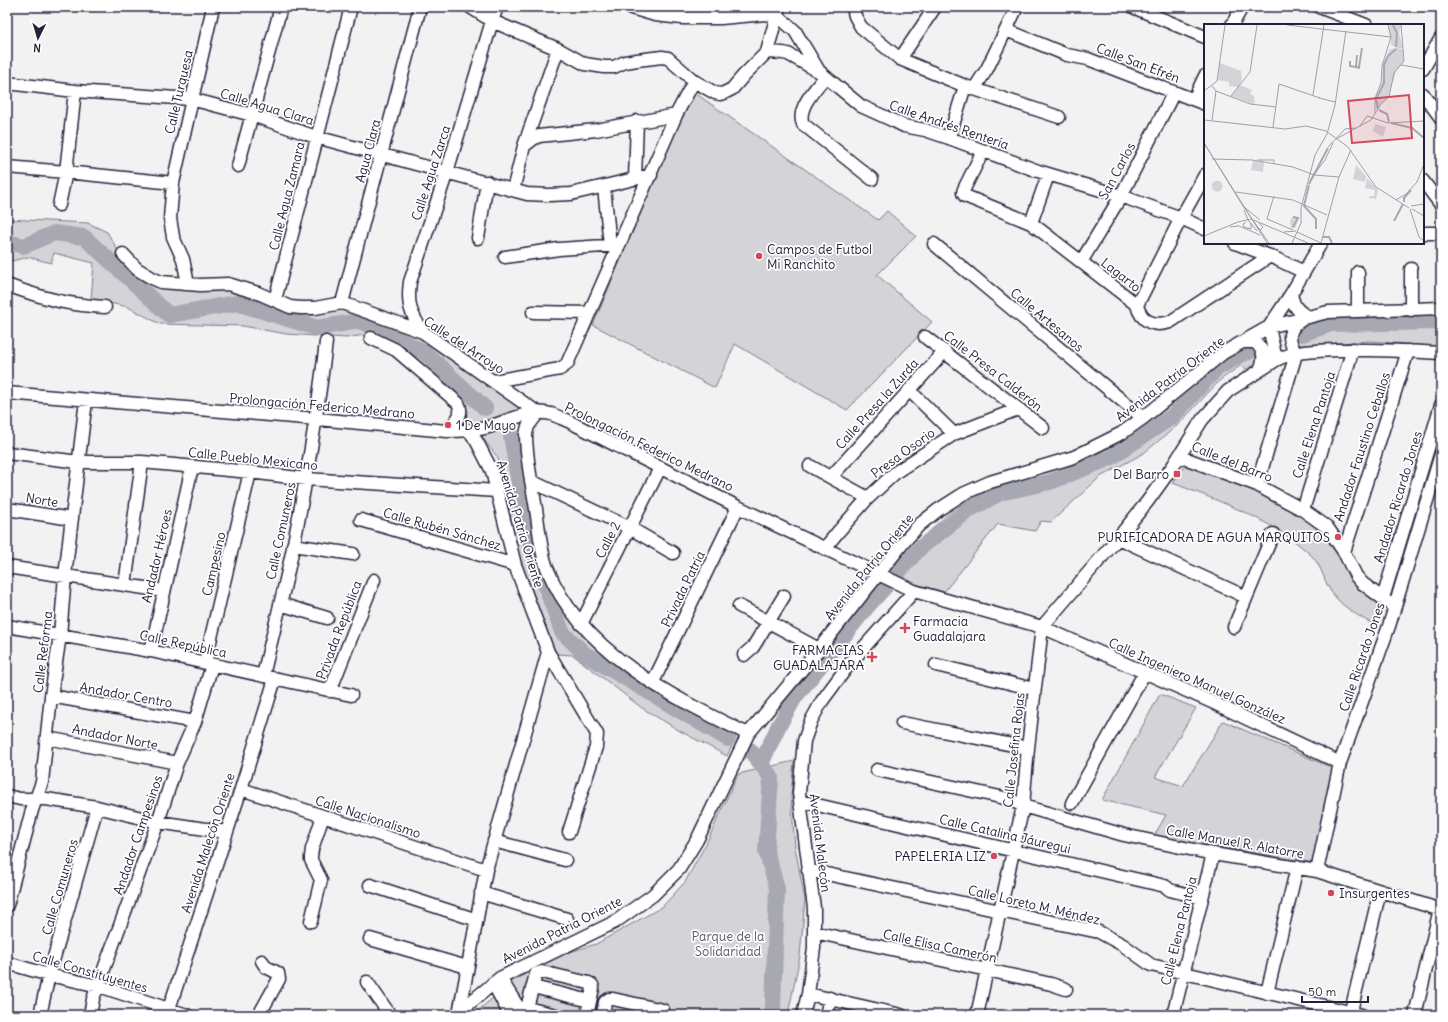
<svg xmlns="http://www.w3.org/2000/svg" width="1448" height="1022" font-family="Delius,sans-serif">
	<rect width="100%" height="100%" fill="#f2f2f3"/>
	<filter id="ink" filterUnits="userSpaceOnUse"><feTurbulence type="fractalNoise" baseFrequency=".025" numOctaves="2"/><feDisplacementMap in="SourceGraphic" scale="8" xChannelSelector="R" yChannelSelector="G"/><feConvolveMatrix kernelMatrix="1 2 1 2 8 2 1 2 1" color-interpolation-filters="sRGB"/></filter>
	<g filter="url(#ink)">
		<path fill="#d3d3d8" stroke="#7a7a8a" d="M692,91l186,129 9,-9 29,25 -39,39 55,47 -85,88 -112,-66 -20,44 -122,-63z
			M7,219l81,4 19,9 23,39 14,9 25,8 68,2 26,10 23,12 27,3 29,-7 82,29 100,69 -10,21 29,137 27,56 16,17 152,96 -11,23 -47,-25 -38,-23 -69,-53 -17,-1 -39,-103 -13,-69 -6,-24 -19,-25 -16,-11 5,-10 -7,-13 -91,-65 -24,4 -60,-4 -43,-8 -83,-2 -32,-17 -37,-8 3,-36 -40,-10 -3,10 -23,-6 -16,4h-5z
			M1358,315h83v32l-71,-6 -61,4h-8l-4,-2 -2,-9 13,-14z
			M1249,348l4,1 3,7v8l-9,5 -7,-3 -20,14 -41,44 -35,29 -44,24 -49,45 -10,-1 -6,10 -37,-7 -54,68 -28,-8 -14,-7 12,-15 -6,-6c12,-14 27,-32 42,-43 39,-30 87,-36 132,-53 14,-5 27,-12 40,-19 47,-27 78,-71 127,-93z
			M1185,465l67,25 48,26 24,18 17,23 9,20 9,11 24,19 -5,20c-16,-9 -34,-18 -46,-34 -8,-11 -10,-27 -20,-37 -38,-36 -91,-54 -139,-73z
			M1160,694l36,14 -41,69 28,9 40,-65 112,48 -21,94 -160,-27 12,-21 -64,-15z
			M794,761l-3,35 4,51 10,53 -5,56 -12,59h-314l2,-3 37,-31 47,-26 36,-11 66,-37 23,-25 22,-40 31,-68z"/>
		<g fill="none" stroke-linecap="round" stroke-linejoin="round">
			<path stroke="#a8a8b2" stroke-width="16" d="M7,242l17,4 30,-13 30,4 85,78 68,-12 80,25 43,-7 64,31 61,56
				M1302,334l29,-10 110,-2
				M511,435l16,98 35,99 23,22 143,85
				M750,750l21,27 -5,74 11,37 -4,121 -3,6
				M761,764l17,-37 17,-30 72,-90 53,-59 49,-38 31,-17 50,-11 60,-24 63,-42 43,-47 24,-14 9,-3"/>
			<defs>
				<path id="minor" d="M470,7l22,14 66,28 27,15 19,3h10l11,-5 12,-2 25,-3 6,1 26,23 21,12 5,1 4,-1 8,-4 12,-14 23,-23 16,1 5,1 32,18 41,34 33,15 10,5 21,4 24,8 89,33 83,25 60,22 24,11
					M628,7l27,8 27,3h39l44,-4 13,2 17,15 24,40
					M853,7l2,9 6,11 39,32 65,27 94,31
					M1133,7l72,30
					M1319,7l47,18
					M1232,25l10,-18
					M1006,30l61,25 21,4 117,45
					M767,52l12,-45
					M900,59l35,-52
					M1423,69l18,-31
					M825,77c-9,11 -29,32 -22,47l69,55
					M7,83l68,8 116,8 61,16 64,22 211,57 22,1 22,-1 80,-19
					M974,89l13,-20 30,-62
					M1423,94l18,24
					M1194,99l11,-23
					M949,138l16,-52
					M524,146l9,-7 6,-3 57,-6 80,-15
					M983,151l-19,38 -1,4 2,3 66,27 106,82
					M238,166l43,-159
					M7,167l59,5 107,11
					M635,179l2,-58
					M1423,181l18,24
					M604,187l6,58
					M513,190l11,-44 34,-97
					M59,205l7,-33 9,-81
					M1031,223l17,-48
					M1423,233h18
					M478,238l9,-56
					M1235,243l35,13 34,16
					M934,244l209,174
					M123,254l14,15 15,9 9,4 39,3 28,-1 30,9 32,14 11,1h14l27,-5 81,29 115,81 -10,13 -2,8c0,25 6,50 10,75 3,19 4,40 11,59 33,84 125,129 201,166
					M505,257l54,-8 60,-4
					M1081,262l40,-66 53,-104
					M1411,269v41
					M1358,272v39
					M188,284l-5,-25 -10,-22 -3,-19 3,-35 40,-176
					M7,285c35,13 60,20 98,22
					M1291,294c3,13 6,17 18,23
					M275,300l76,-293
					M342,303l78,-296
					M1137,305c4,17 17,22 33,17l100,-66
					M1137,305l44,-87 24,-43
					M533,312l56,1
					M423,332c-13,-19 -16,-28 -13,-50l37,-110 45,-151 5,-14
					M925,337l118,91
					M371,338l25,12 62,53c7,12 -4,20 -11,28
					M1243,342h12c10,9 10,16 5,28
					M1276,360l-7,-33 22,-33 30,-51
					M494,381l66,-12 7,-5 109,-249 18,-34
					M909,390l45,44
					M7,393l310,26 130,12c13,0 25,0 38,-3 21,-5 43,-20 66,-14 6,2 12,5 17,7l170,86 176,84 128,36 172,76 126,60
					M469,430l8,12 15,29 23,94 33,87 49,82 -1,13 -27,85
					M7,453l72,9h63l108,10 56,7 191,12
					M1179,456l78,29 46,25 24,17 17,25 12,24 6,7 32,24
					M810,466l58,32
					M831,477l114,-126
					M531,481l99,47 43,25
					M1257,485l39,-131c-9,-16 -9,-25 7,-35
					M7,509l65,10
					M1303,510l50,-161
					M361,520l154,45
					M1118,538l128,59
					M293,545l60,9
					M825,548l12,-15 31,-35 28,-26 58,-38 64,-25
					M1344,552l64,-201
					M7,567l157,24
					M125,585l17,-123
					M1383,598l58,-193
					M280,604l47,14
					M739,606l80,43
					M581,624l79,-156
					M7,626l144,25 200,44
					M1042,627l76,-89 29,-36 26,-36 29,-46 26,-29 48,-31c18,-9 40,-9 60,-10 35,-1 70,1 105,3
					M1234,627l39,-93
					M151,651l41,-184
					M744,655l9,-8 31,-51
					M205,663l45,-191
					M936,665l98,24
					M263,676c10,-44 22,-88 31,-133 13,-67 24,-133 32,-201
					M653,682l85,-175
					M330,691l44,-111
					M51,696l144,26
					M902,723l126,25
					M47,738l130,25
					M877,770l132,29 14,7 101,29 89,19 104,17 124,39
					M241,789l245,81
					M7,796l13,3h26l51,8 61,15 68,10
					M800,801l365,85 5,4 32,8
					M1072,803l73,-131
					M494,841l71,19
					M808,870l291,62 24,13 28,20 211,50
					M1317,871l23,-108 49,-137 52,-172
					M370,885l107,35
					M481,893l86,26
					M7,905l25,-95 10,-28 9,-86 9,-61 5,-59 21,-176
					M311,921l10,-41 -10,-20v-3l1,-8 11,-33
					M814,932l237,52 15,5
					M370,939l97,28
					M7,963l42,12 50,11 88,29
					M500,978l23,37
					M367,982l23,33
					M493,983l17,32
					M533,987l57,14
					M1267,993l30,-126
					M808,994l93,21
					M527,1008l29,7
					M460,1011l40,-33 115,-56 38,-27 26,-26 18,-29 51,-106 71,-85 84,-106 16,-18 19,-15 25,-16 27,-12 84,-25 48,-24 21,-15 80,-65 46,-26 59,-15 113,-4
					M459,1014l27,-144 62,-218
					M40,1015l9,-40 48,-168
					M90,1015l3,-16 65,-177 19,-59 18,-41 17,-57
					M167,1015l74,-226 34,-110
					M259,1015l20,-36 -1,-6 -12,-6 -4,-6
					M525,1015l11,-41 6,-2 47,11 3,2 1,3 -6,27
					M603,1015l2,-13 4,-3h4l50,11
					M803,1015l5,-21 6,-46v-40l-15,-115 5,-52 7,-20 11,-20 28,-38 64,-72
					M826,1015l4,-17
					M977,1015l46,-209 5,-58 14,-121
					M1173,1015l40,-161
					M1350,1015l30,-124
					M1415,1015l25,-106"/>
			</defs>
			<use href="#minor" stroke="#22223b" stroke-width="15"/>
			<use href="#minor" stroke="#fff" stroke-width="12"/>
		</g>
	</g>
	<g fill="#d1495b" stroke="#fff" stroke-width="1.5">
		<circle cx="759" cy="256" r="4"/>
		<circle cx="448" cy="425" r="4"/>
		<rect x="1173" y="470" width="8" height="8" rx="2"/>
		<circle cx="1338" cy="537" r="4"/>
		<path d="M903 622h4v4h4v4h-4v4h-4v-4h-4v-4h4z"/>
		<path d="M870 651h4v4h4v4h-4v4h-4v-4h-4v-4h4z"/>
		<circle cx="994" cy="856" r="4"/>
		<circle cx="1331" cy="893" r="4"/>
	</g>
	<g text-anchor="middle" dominant-baseline="central" stroke-width="3.5" stroke-linejoin="round" paint-order="stroke">
		<g font-size="13" fill="#22223b" stroke="#fff">
			<text transform="translate(1138 63) rotate(21)">Calle San Efrén</text>
			<text transform="translate(179 92) rotate(-77)">Calle Turquesa</text>
			<text transform="translate(267 107) rotate(17)">Calle Agua Clara</text>
			<text transform="translate(949 125) rotate(19)">Calle Andrés Rentería</text>
			<text transform="translate(368 151) rotate(-75)">Agua Clara</text>
			<text transform="translate(1117 171) rotate(-62)">San Carlos</text>
			<text transform="translate(431 173) rotate(-72)">Calle Agua Zarca</text>
			<text transform="translate(287 196) rotate(-76)">Calle Agua Zamara</text>
			<text transform="translate(1121 275) rotate(38)">Lagarto</text>
			<text transform="translate(1047 320) rotate(40)">Calle Artesanos</text>
			<text transform="translate(464 345) rotate(33)">Calle del Arroyo</text>
			<text transform="translate(993 371) rotate(38)">Calle Presa Calderón</text>
			<text transform="translate(1170 379) rotate(-37)">Avenida Patria Oriente</text>
			<text transform="translate(877 404) rotate(-48)">Calle Presa la Zurda</text>
			<text transform="translate(322 406) rotate(5)">Prolongación Federico Medrano</text>
			<text transform="translate(1314 425) rotate(-72)">Calle Elena Pantoja</text>
			<text transform="translate(649 447) rotate(26)">Prolongación Federico Medrano</text>
			<text transform="translate(1362 447) rotate(-72)">Andador Faustino Ceballos</text>
			<text transform="translate(903 453) rotate(-36)">Presa Osorio</text>
			<text transform="translate(253 459) rotate(6)">Calle Pueblo Mexicano</text>
			<text transform="translate(1232 462) rotate(22)">Calle del Barro</text>
			<text transform="translate(1398 497) rotate(-73)">Andador Ricardo Jones</text>
			<text transform="translate(42 500) rotate(9)">Norte</text>
			<text transform="translate(520 524) rotate(73)">Avenida Patria Oriente</text>
			<text transform="translate(442 529) rotate(16)">Calle Rubén Sánchez</text>
			<text transform="translate(281 531) rotate(-78)">Calle Comuneros</text>
			<text transform="translate(608 540) rotate(-63)">Calle 2</text>
			<text transform="translate(157 556) rotate(-77)">Andador Héroes</text>
			<text transform="translate(214 564) rotate(-77)">Campesino</text>
			<text transform="translate(869 567) rotate(-51)">Avenida Patria Oriente</text>
			<text transform="translate(683 589) rotate(-64)">Privada Patria</text>
			<text transform="translate(339 630) rotate(-69)">Privada República</text>
			<text transform="translate(183 644) rotate(12)">Calle República</text>
			<text transform="translate(43 652) rotate(-83)">Calle Reforma</text>
			<text transform="translate(1362 657) rotate(-71)">Calle Ricardo Jones</text>
			<text transform="translate(1197 681) rotate(24)">Calle Ingeniero Manuel González</text>
			<text transform="translate(126 695) rotate(10)">Andador Centro</text>
			<text transform="translate(115 737) rotate(11)">Andador Norte</text>
			<text transform="translate(1014 750) rotate(-84)">Calle Josefina Rojas</text>
			<text transform="translate(368 817) rotate(18)">Calle Nacionalismo</text>
			<text transform="translate(1005 834) rotate(13)">Calle Catalina Jáuregui</text>
			<text transform="translate(138 835) rotate(-71)">Andador Campesinos</text>
			<text transform="translate(1235 842) rotate(10)">Calle Manuel R. Alatorre</text>
			<text transform="translate(208 843) rotate(-72)">Avenida Malecón Oriente</text>
			<text transform="translate(820 843) rotate(83)">Avenida Malecón</text>
			<text transform="translate(60 887) rotate(-74)">Calle Comuneros</text>
			<text transform="translate(1034 905) rotate(13)">Calle Loreto M. Méndez</text>
			<text transform="translate(562 930) rotate(-27)">Avenida Patria Oriente</text>
			<text transform="translate(1179 931) rotate(-76)">Calle Elena Pantoja</text>
			<text transform="translate(940 946) rotate(12)">Calle Elisa Camerón</text>
			<text transform="translate(90 972) rotate(16)">Calle Constituyentes</text>
		</g>
		<g font-size="13" fill="#22223b" stroke="#fff" text-anchor="start">
			<text x="767" y="249">Campos de Futbol<tspan x="767" dy="15">Mi Ranchito</tspan></text>
			<text x="456" y="425">1 De Mayo</text>
			<text x="1169" y="474" text-anchor="end">Del Barro</text>
			<text x="1330" y="537" text-anchor="end">PURIFICADORA DE AGUA MARQUITOS</text>
			<text x="913" y="621">Farmacia<tspan x="913" dy="15">Guadalajara</tspan></text>
			<text x="864" y="650" text-anchor="end">FARMACIAS<tspan x="864" dy="15">GUADALAJARA</tspan></text>
			<text x="986" y="856" text-anchor="end">PAPELERIA LIZ</text>
			<text x="1339" y="893">Insurgentes</text>
		</g>
		<g font-size="13" fill="#57576a" stroke="#fff">
			<text x="728" y="936">Parque de la<tspan x="728" dy="15">Solidaridad</tspan></text>
		</g>
	</g>
	<g transform="translate(1204 24)">
		<rect width="220" height="220" fill="#f2f2f3"/>
		<path d="M184,1h13l-2,8 4,15h-6l6,1 1,12 -8,10 -7,25 -13,13v-10l6,-17 1,-19 7,-14 7,-1 -6,-3zM16,39l21,8 1,9 -4,7 -9,-1v-4l-11,-2zM36,61l12,5 -2,4 4,2 1,9 -24,-9zM171,100l11,3 -3,10 -10,-6zM49,137l11,1 -1,10 -12,-2zM152,141l10,11 -1,6 -12,-3zM163,154l11,12 -2,9 -7,-1v-2h5l1,-6 -10,-2zM7.5 162a5.5 5.5 0 1 1 11 0a5.5 5.5 0 1 1-11 0ZM89,192l5,1 -1,6 -2,5h-4l-1,-7z" fill="#d3d3d8"/>
		<path fill="none" stroke="#a8a8b2" stroke-width="2" d="M189,1l4,8 -1,14M146,37v5l10,2M152,43l1,-12M155,43l3,-19M174,85l-2,-10 8,-16v-18l4,-9 8,-7M175,86l8,4 2,8M187,99l21,5 12,10M105,160l19,-36M105,161l-5,21 12,13v10M200,178v-4l7,-8M190,197l9,-17M89,203l5,-9 -5,-1M119,213h6l3,6"/>
		<path fill="none" stroke="#9f9fa9" stroke-width="1" d="M83,1l104,12 -3,-12M197,41l23,4M8,62l4,5 34,13 26,3M0,67l13,-10 8,-56M109,71l11,-70M26,73l20,-25 7,-47M115,74l16,4M171,89v-15l6,-15 1,-17 9,-29M0,96l81,9 21,-3 20,5 22,16 28,40 33,21M8,96l4,-29M156,102l7,-10 21,7 36,-2M69,103l6,-43 41,14M132,115l35,-19 10,-16 8,-7 5,-24 10,-12 -3,-36M0,119l63,100M0,119l39,63 26,37M124,123l17,-18 10,-1M8,135l40,1 41,7 21,8 25,2M53,136h17v4M106,156l15,-20 8,-17M32,168l57,8 34,15M70,172l-7,23 26,11M192,176l10,-6 11,-12 7,-18M39,182l17,14M207,182l13,-2M206,185l9,28 5,4M208,185l12,7M40,186l4,10 9,11M42,198l-3,2 1,3 7,2v-6M26,203l9,-1 21,9M53,204l3,2 3,-3 -4,-4M80,208l12,-1M93,208l24,11 18,-66 12,-27M0,212l34,-14 13,-3 57,24M88,219l9,-20v-15l14,-53 12,-21 8,-29 11,-74"/>
		<path fill="#d1495b" fill-opacity="0.15" stroke="#d1495b" stroke-width="2" d="M205,71l3,43 -60,5 -4,-42z"/>
		<rect width="220" height="220" fill="none" stroke="#22223b" stroke-width="2"/>
	</g>
	<rect width="1448" height="1022" fill="none" stroke="#fff" stroke-width="24"/>
	<rect x="12" y="12" width="1424" height="998" fill="none" stroke="#22223b" stroke-width="1.5" filter="url(#ink)"/>
	<g transform="translate(38 38) rotate(185)" stroke="#ffffff" stroke-width="3" paint-order="stroke">
	<path d="M0-3L7 15L0 10L-7 15Z" fill="#22223b"/>
	<text y="-6" font-size="11" font-weight="bold" text-anchor="middle" fill="#22223b">N</text>
	</g>
	<path d="M1302 996v6h66v-6" fill="none" stroke="#22223b" stroke-width="2"/>
	<text x="1308" y="996" font-size="12" fill="#22223b" stroke="#ffffff" stroke-width="3" paint-order="stroke">50 m</text>
</svg>
